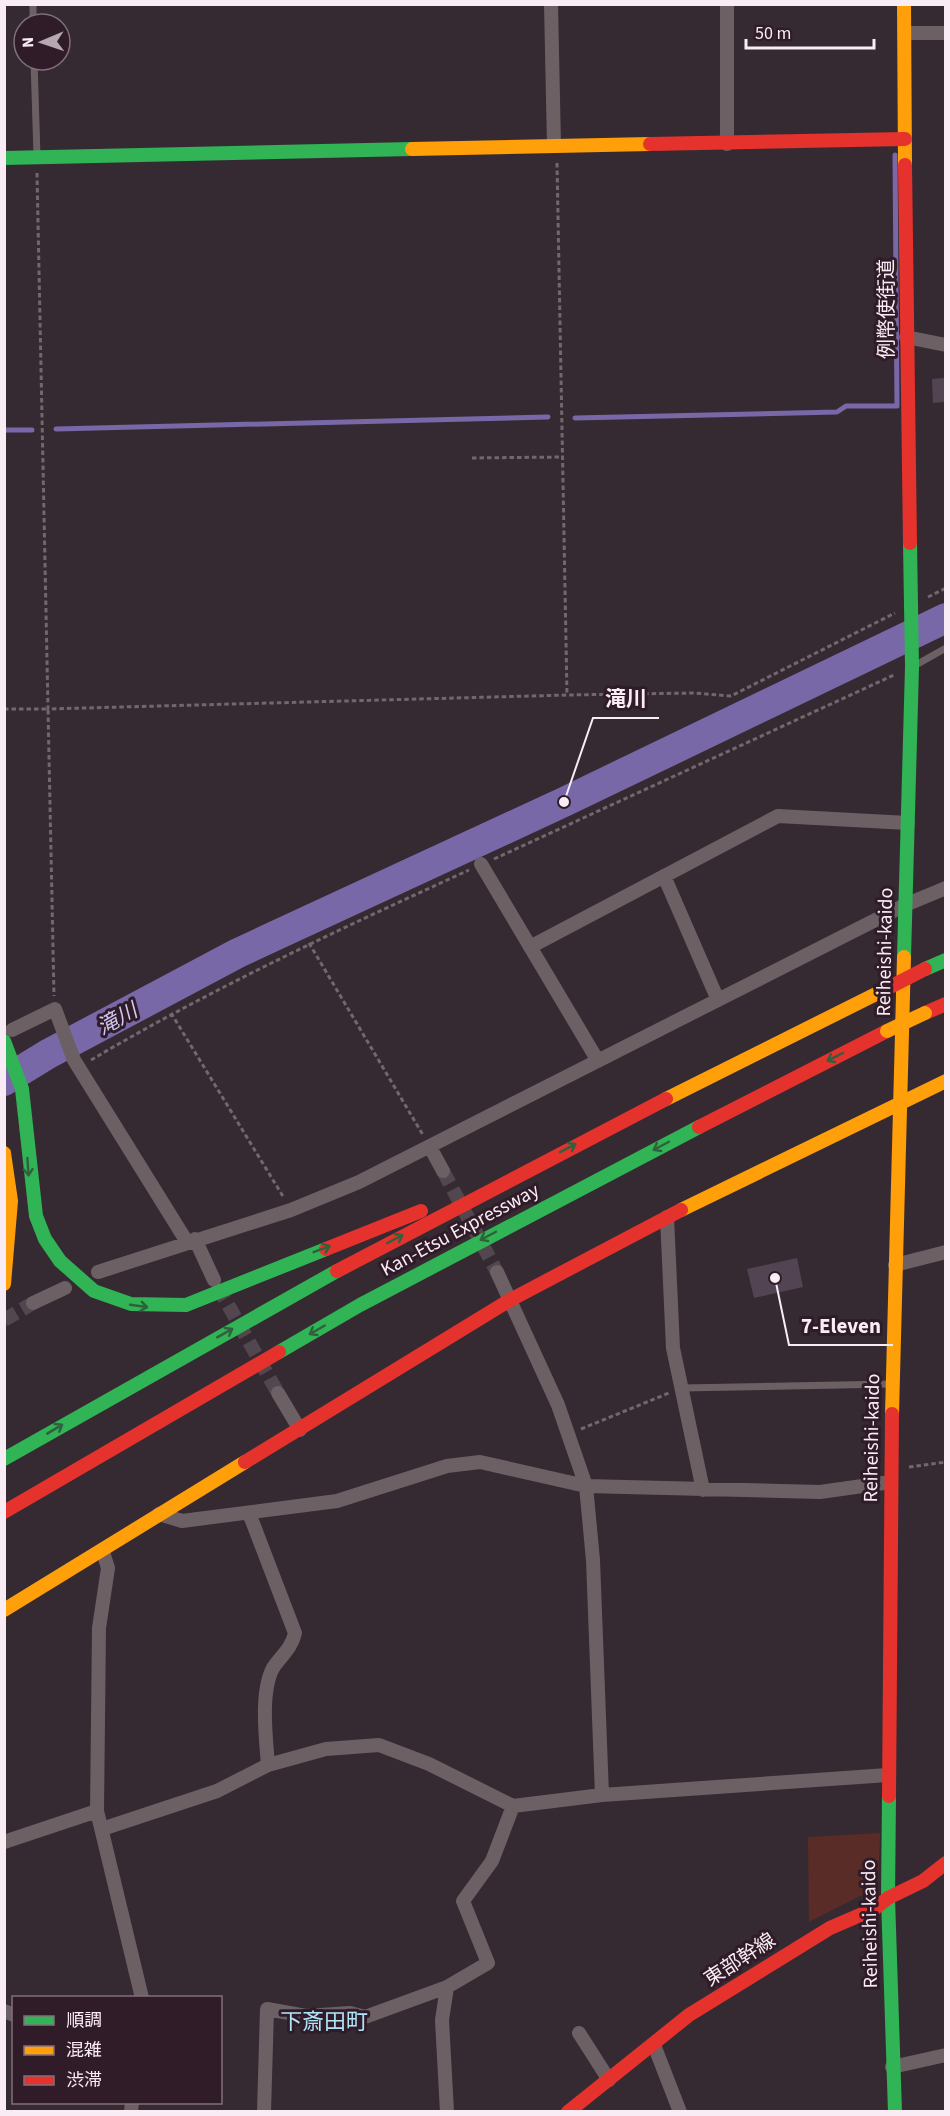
<svg xmlns="http://www.w3.org/2000/svg" width="950" height="2116" font-family="'Source Sans 3','Noto Sans JP',sans-serif">
	<rect width="100%" height="100%" fill="#362a32"/>
	<path fill="#592c28" d="M880,1833l-2,54 -69,35 -1,-85z"/>
	<g fill="none" stroke-linecap="round" stroke-linejoin="round">
		<path stroke="#7868a7" stroke-width="5" d="M575,418l262,-6 9,-6h51l-2,-251
			M56,429l492,-12
			M4,430h28"/>
		<path stroke="#7868a7" stroke-width="30" d="M4,1081l44,-27 190,-101 326,-151 382,-184"/>
	</g>
	<path fill="#524453" d="M945,378v24l-12,1 -1,-24z
		M797,1258l6,29 -49,11 -7,-29z"/>
	<g fill="none" stroke-linecap="round" stroke-linejoin="round">
		<path stroke="#53474f" stroke-width="14" stroke-dasharray="14 7" stroke-linecap="butt" d="M443,1171l54,101
			M218,1287l60,106
			M4,1320l29,-17"/>
		<path stroke="#72676d" stroke-width="3" stroke-dasharray="4.5 3" stroke-linecap="butt" d="M557,163l10,532
			M37,173l11,536 519,-14 128,-2 36,3 164,-83
			M472,458l91,-1
			M928,597l18,-9
			M4,709h44l6,287
			M494,859l400,-184
			M309,943l114,192
			M171,1013l113,185
			M91,1060c122,-72 249,-131 378,-190
			M581,1429l88,-36
			M909,1467l37,-5"/>
		<path stroke="#6d6065" stroke-width="7" d="M33,4v20
			M34,60l3,96
			M914,666l32,-18
			M682,1388l210,-4"/>
		<path stroke="#6d6065" stroke-width="14" d="M551,4l3,142
			M905,33h41
			M727,144v-140
			M906,337l40,8
			M481,864l117,197
			M664,876l54,124
			M530,947l248,-131 130,7
			M12,1030l43,-21 19,51 113,182
			M430,1147l13,24
			M667,1217l6,131 30,142
			M195,1239l19,41
			M895,1265l51,-13
			M98,1272l193,-62 68,-28 546,-277 41,-17
			M497,1272l61,133 28,81 7,74 9,235
			M33,1303l32,-15
			M278,1393l22,37
			M249,1513l46,120c-3,15 -14,23 -22,35 -13,24 -7,71 -5,97
			M159,1514l23,7 155,-20 110,-35 33,-4 106,24 234,6 71,-10
			M103,1552l5,16 -9,60 -2,183 45,187
			M102,1829l115,-38 51,-26 58,-16 53,-4 50,19 84,42 89,-11 286,-20
			M4,1842l93,-31
			M447,1987l-5,33 5,92
			M4,2011l10,4
			M579,2033l30,47
			M654,2045l26,67
			M892,2067l54,-12
			M131,2112l1,-10
			M264,2112l3,-103 39,7 44,-3 15,4 82,-30 41,-24 -25,-62 29,-40 21,-55"/>
		<path stroke="#30b455" stroke-width="14" d="M4,158l408,-9
			M904,957l8,-290 -2,-124
			M925,969l21,-9
			M4,1041l18,48 14,127 9,23 15,22 34,30 37,13 55,1 140,-56
			M279,1352l81,-47 339,-178
			M4,1459l333,-188
			M889,1796l-1,102 7,214"/>
		<path stroke="#ff9f0a" stroke-width="14" d="M904,4l1,161
			M412,149l238,-5
			M666,1099l220,-110
			M4,1153l7,48 -7,83
			M681,1210l265,-129
			M892,1414l12,-457
			M4,1610l241,-148"/>
		<path stroke="#e5322d" stroke-width="14" d="M650,144l255,-5
			M905,165l5,378
			M925,1013l21,-9
			M699,1127l188,-96
			M326,1249l95,-38
			M337,1271l329,-172
			M245,1462l265,-162 171,-90
			M4,1512l275,-160
			M889,1796l3,-382
			M568,2112l121,-97 141,-87 44,-19 14,-11 35,-17 23,-18"/>
		<path stroke="#ff9f0a" stroke-width="14" d="M887,1031l38,-18"/>
		<path stroke="#e5322d" stroke-width="14" d="M886,989l39,-20"/>
	</g>
	<defs><path id="oneway-shaft" d="M-6 0H5M1.5-3L5.5 0L1.5 3" fill="none" stroke-width="1.6" stroke-linecap="round" stroke-linejoin="round" transform="scale(1.5)"/></defs>
	<g stroke="#30603d">
		<use href="#oneway-shaft" transform="translate(835 1057) rotate(153)"/>
		<use href="#oneway-shaft" transform="translate(661 1146) rotate(152)"/>
		<use href="#oneway-shaft" transform="translate(568 1148) rotate(-27)"/>
		<use href="#oneway-shaft" transform="translate(28 1167) rotate(86)"/>
		<use href="#oneway-shaft" transform="translate(488 1236) rotate(152)"/>
		<use href="#oneway-shaft" transform="translate(395 1239) rotate(-28)"/>
		<use href="#oneway-shaft" transform="translate(322 1249) rotate(-21)"/>
		<use href="#oneway-shaft" transform="translate(139 1306) rotate(8)"/>
		<use href="#oneway-shaft" transform="translate(317 1330) rotate(150)"/>
		<use href="#oneway-shaft" transform="translate(225 1333) rotate(-29)"/>
		<use href="#oneway-shaft" transform="translate(55 1429) rotate(-31)"/>
	</g>
	<g text-anchor="middle" dominant-baseline="central" stroke-width="6" stroke-linejoin="round" paint-order="stroke">
		<g font-size="20" fill="#faecf4" stroke="#301c29">
			<text transform="translate(887 309) rotate(-90)">例幣使街道</text>
			<text transform="translate(885 952) rotate(-89)">Reiheishi-kaido</text>
			<text transform="translate(460 1230) rotate(-28)">Kan-Etsu Expressway</text>
			<text transform="translate(872 1438) rotate(-89)">Reiheishi-kaido</text>
			<text transform="translate(870 1924) rotate(-91)">Reiheishi-kaido</text>
			<text transform="translate(740 1960) rotate(-33)">東部幹線</text>
		</g>
		<g font-size="21" font-style="italic" fill="#d0c8ef" stroke="#301c29">
			<text transform="translate(117 1019) rotate(-29)">滝川</text>
		</g>
		<g font-size="22" fill="#b0e4f8" stroke="#301c29">
			<text x="324" y="2022">下斎田町</text>
		</g>
	</g>
	<path fill="none" stroke="#faecf4" stroke-width="2" d="M564 802L593 718H659M775 1278L789 1345H893"/>
	<g fill="#faecf4" stroke="#301c29" stroke-width="2">
		<circle cx="564" cy="802" r="6"/>
		<circle cx="775" cy="1278" r="6"/>
	</g>
	<g font-size="21" text-anchor="middle" font-weight="bold" fill="#faecf4" stroke="#301c29" stroke-width="6" stroke-linejoin="round" paint-order="stroke">
		<text x="626" y="706">滝川</text>
		<text x="841" y="1333">7-Eleven</text>
	</g>
	<rect width="950" height="2116" fill="none" stroke="#faecf4" stroke-width="12"/>
	<rect x="12" y="1996" width="210" height="108" fill="#301c29" stroke="#816f7a" stroke-width="1.5"/>
	<rect x="24" y="2016" width="30" height="9" fill="#30b455" stroke="#816f7a" stroke-width="1.5"/>
	<text x="66" y="2026" font-size="18" fill="#faecf4">順調</text>
	<rect x="24" y="2046" width="30" height="9" fill="#ff9f0a" stroke="#816f7a" stroke-width="1.5"/>
	<text x="66" y="2056" font-size="18" fill="#faecf4">混雑</text>
	<rect x="24" y="2076" width="30" height="9" fill="#e5322d" stroke="#816f7a" stroke-width="1.5"/>
	<text x="66" y="2086" font-size="18" fill="#faecf4">渋滞</text>
	<g transform="translate(42 42) rotate(268)"><circle r="28" fill="#301c29" stroke="#816f7a" stroke-width="1.5"/>
	<path d="M0-4.5L10 22L0 15L-10 22Z" fill="#b5a8b0"/>
	<text y="-9" font-size="16" font-weight="bold" text-anchor="middle" fill="#faecf4">N</text>
	</g>
	<path d="M746 39v9h128v-9" fill="none" stroke="#faecf4" stroke-width="3"/>
	<text x="755" y="39" font-size="18" fill="#faecf4" stroke="#301c29" stroke-width="4.5" paint-order="stroke">50 m</text>
</svg>
